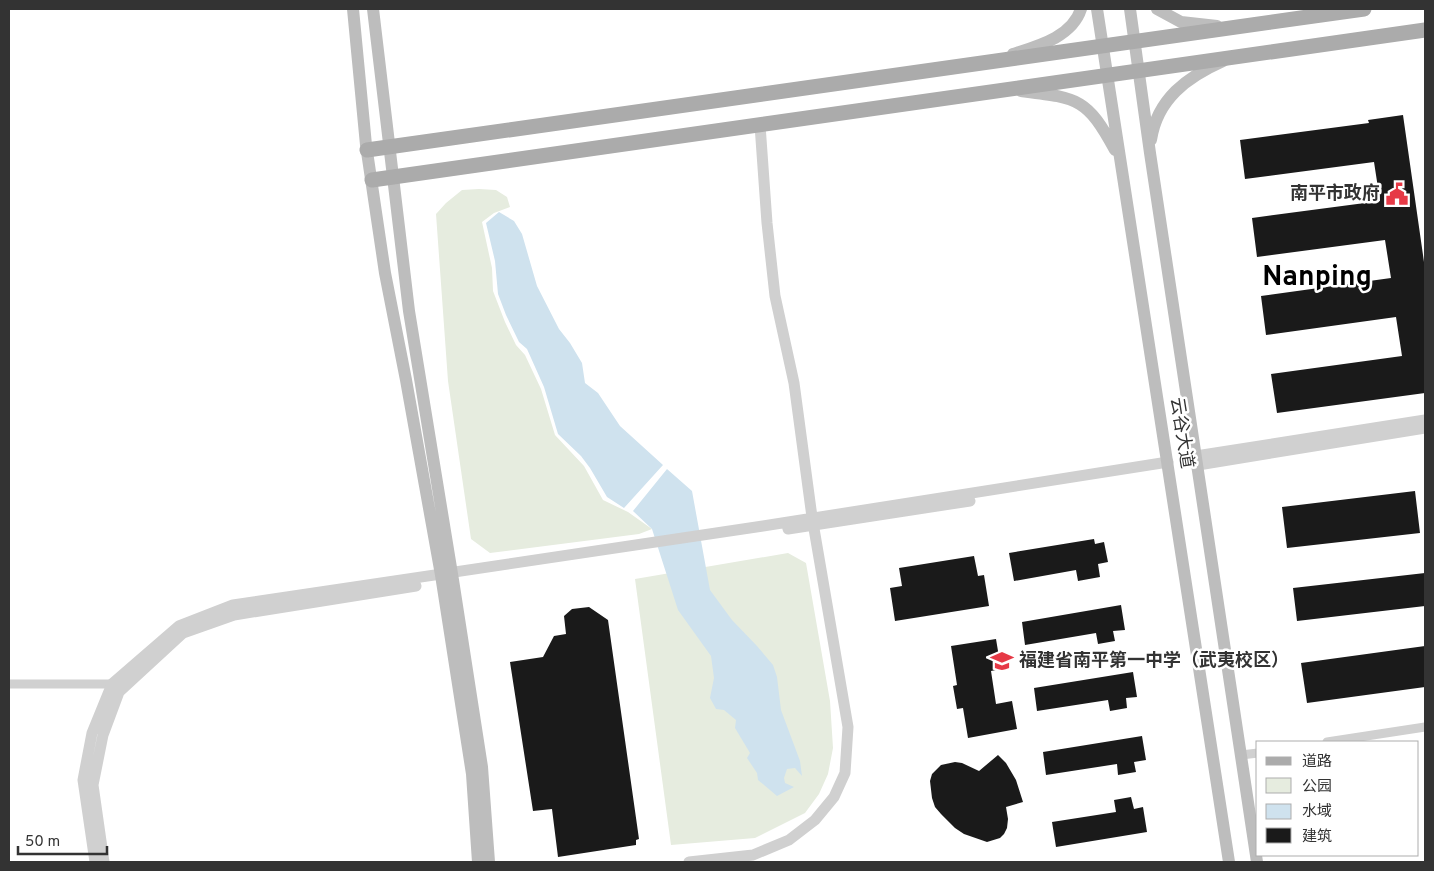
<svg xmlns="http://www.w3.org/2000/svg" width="1434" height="871" font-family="Overpass,'Noto Sans SC',sans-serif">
	<rect width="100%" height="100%" fill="#fff"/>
	<path fill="#e6ecdf" d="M479,189l17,1 11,7 3,10 -16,6 -12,9 10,46 1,23 12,31 11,23 9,10 16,34 14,46 29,31 19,34 25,12 24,17 -13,5 -149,19 -19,-14 -23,-158 -12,-167 10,-11 16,-13z
		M788,553l18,10 24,138 3,47 -5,26 -9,20 -14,19 -50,25 -84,7 -36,-266z"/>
	<path fill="#cfe2ee" d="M499,212l15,9 8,13 15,52 22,43 11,14 12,20 3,20 13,10 22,33 43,39 -39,43 -17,-11 -17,-29 -9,-12 -23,-22 -14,-47 -17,-38 -8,-7 -13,-27 -8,-21 -3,-33 -9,-38z
		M667,469l25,22 18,99 22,30 25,26 16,19 4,12 4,33 19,51 2,15 -7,-8 -8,1 -3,9 1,5 9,4 -17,9 -19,-16 -1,-7 -10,-15 3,-5 -15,-25 1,-8 -12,-10 -8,-1 -6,-11 4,-20 -3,-22 -33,-46 -26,-81 -19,-18z"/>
	<path fill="#1a1a1a" d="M1403,115l22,154v124l-148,20 -6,-39 131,-18 -6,-39 -130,18 -5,-39 130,-18 -6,-38 -128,17 -5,-39 128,-17 -6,-39 -129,17 -5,-39 129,-17 -1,-3z
		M1415,491l5,42 -133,15 -5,-41z
		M1094,539l1,5 9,-2 4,20 -10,2 2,13 -22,4 -2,-11 -62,11 -5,-28z
		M974,556l4,20 6,-1 5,31 -94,15 -5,-33 12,-2 -3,-18z
		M1425,573v33l-128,15 -4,-33z
		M1121,605l4,25 -12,1 2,10 -17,3 -2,-11 -71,12 -3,-23z
		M589,607l19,13 31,219 -3,1v5l-78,12 -6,-48 -19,2 -23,-149 33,-5 11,-21 12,-2 -2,-18 8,-7z
		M996,639l5,30 -10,2 5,33 16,-3 5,28 -49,9 -5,-30 -6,1 -4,-23 4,-1 -6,-39z
		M1425,646v41l-118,16 -6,-40z
		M1133,672l4,25 -11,1 1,10 -17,3 -2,-11 -71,11 -3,-23z
		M1142,736l4,24 -12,2 2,10 -18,3 -1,-11 -71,11 -3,-23z
		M998,755l8,8 10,17 7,22 -17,5 2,12 -1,9 -3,6 -4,4 -13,4 -23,-8 -9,-6 -14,-14 -6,-7 -3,-9 -2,-17 2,-7 9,-9 14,-3 7,1 17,8z
		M1131,797l3,12 9,-2 4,25 -91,15 -4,-25 64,-10 -2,-12z"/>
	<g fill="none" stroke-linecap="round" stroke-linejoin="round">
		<path stroke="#d0d0d0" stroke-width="9" d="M9,684h103
			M1327,742l98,-15
			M1241,755l17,-2"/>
		<path stroke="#d0d0d0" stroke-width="11" d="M1196,456l229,-36
			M1198,465l227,-37
			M788,529l182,-28
			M95,862l-12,-82 9,-47 20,-49 67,-58 54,-21 530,-79 405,-64
			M104,862l-11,-77 10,-50 16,-43 64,-59 51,-18 182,-29
			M689,862l64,-7 36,-15 26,-20 19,-23 11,-24 3,-46 -36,-210 -18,-134 -19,-87 -8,-73 -7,-98"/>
		<path stroke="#bdbdbd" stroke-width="12" d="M353,9l13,136 19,128 21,107 35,195 31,199 6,88
			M373,9l36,302 44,269 29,187 7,95
			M1097,9l132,853
			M1130,9l20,144 107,709
			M1157,9l24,13 36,4
			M1013,54c25,-8 59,-17 68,-45
			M1021,91c57,7 66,7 94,59
			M1151,140c6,-41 36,-63 72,-79"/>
		<path stroke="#ababab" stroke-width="15" d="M367,150l997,-141
			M372,180l1053,-150"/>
	</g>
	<defs>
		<symbol id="civic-bare" viewBox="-9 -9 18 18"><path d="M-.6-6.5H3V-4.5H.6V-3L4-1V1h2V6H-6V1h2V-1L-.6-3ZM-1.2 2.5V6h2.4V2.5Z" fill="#e63946" stroke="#fff" stroke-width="2.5" paint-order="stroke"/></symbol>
		<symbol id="school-bare" viewBox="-9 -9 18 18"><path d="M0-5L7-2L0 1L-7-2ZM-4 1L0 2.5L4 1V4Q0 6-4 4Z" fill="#e63946" stroke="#fff" stroke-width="2.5" paint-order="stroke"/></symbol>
	</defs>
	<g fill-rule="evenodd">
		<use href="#civic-bare" x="1381" y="178" width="32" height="32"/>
		<use href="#school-bare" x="986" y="645" width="32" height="32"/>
	</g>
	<g text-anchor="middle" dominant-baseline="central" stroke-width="5" stroke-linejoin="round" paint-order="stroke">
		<g font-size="18" font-weight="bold" fill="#333" stroke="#fff" text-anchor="end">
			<text x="1380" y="194">南平市政府</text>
			<text x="1019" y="661" text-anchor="start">福建省南平第一中学（武夷校区）</text>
		</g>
		<g font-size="18" fill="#333" stroke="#fff">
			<text transform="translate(1181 433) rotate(81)">云谷大道</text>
		</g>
		<g font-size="28" font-weight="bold" fill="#000" stroke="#fff">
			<text x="1317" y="278">Nanping</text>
		</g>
	</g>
	<rect width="1434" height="871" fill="none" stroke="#333333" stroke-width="20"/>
	<rect x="1256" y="741" width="162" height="115" fill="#ffffff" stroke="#adadad"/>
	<rect x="1266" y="757" width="25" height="8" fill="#ababab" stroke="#adadad"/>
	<text x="1302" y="766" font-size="15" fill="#333333">道路</text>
	<rect x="1266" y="778" width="25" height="15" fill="#e6ecdf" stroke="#adadad"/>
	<text x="1302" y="791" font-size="15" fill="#333333">公园</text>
	<rect x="1266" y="804" width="25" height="15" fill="#cfe2ee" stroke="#adadad"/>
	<text x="1302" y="816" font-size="15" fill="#333333">水域</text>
	<rect x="1266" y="828" width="25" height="15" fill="#1a1a1a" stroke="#adadad"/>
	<text x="1302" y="841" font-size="15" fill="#333333">建筑</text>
	<path d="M18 846v8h89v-8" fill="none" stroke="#333333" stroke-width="2.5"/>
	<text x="25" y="846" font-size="15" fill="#333333" stroke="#ffffff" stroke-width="4" paint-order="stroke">50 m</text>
</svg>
